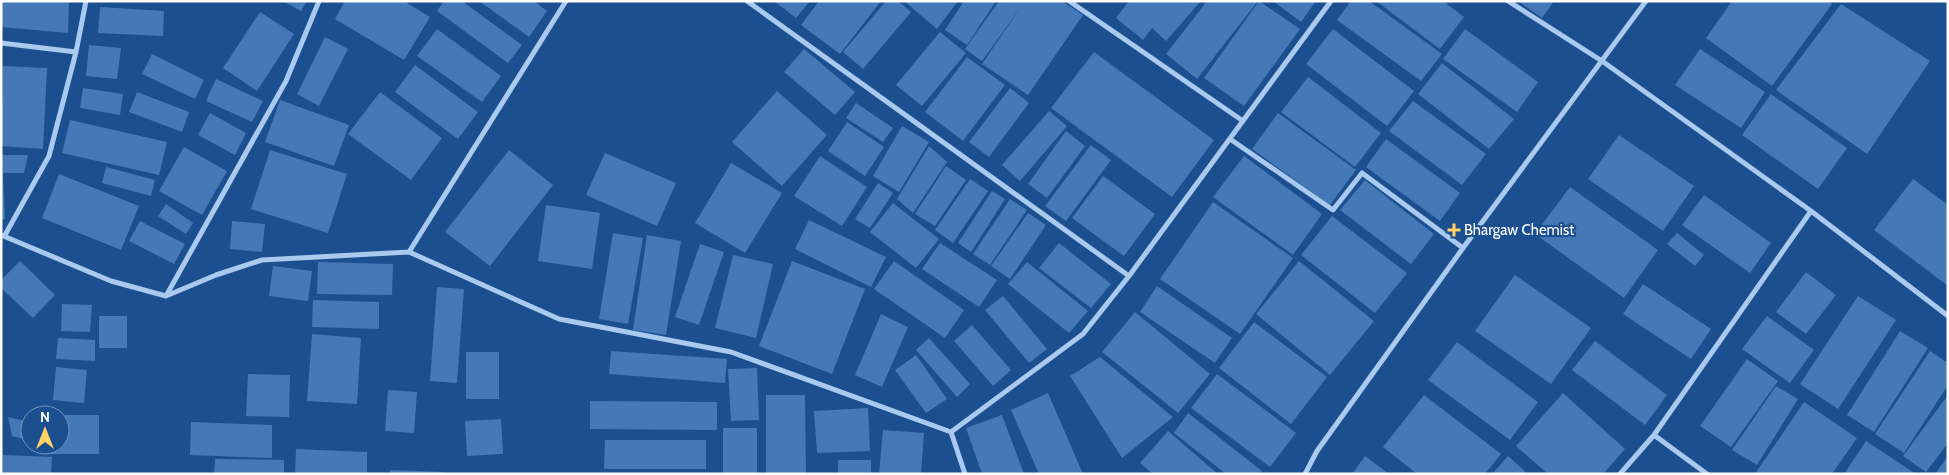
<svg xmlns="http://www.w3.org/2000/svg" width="1949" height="475" font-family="Cabin,sans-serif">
	<rect width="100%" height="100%" fill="#1b4f8f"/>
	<path fill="#4478b7" d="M1,1h68l-1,32 -67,-6z
		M283,1h24l-6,10z
		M345,1h59l26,16 -26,43 -69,-41z
		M444,1h18l60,44 -14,18 -71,-52z
		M479,1h55l13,10 -18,26z
		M774,1h36l-14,17z
		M819,1h62l-41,53 -39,-29z
		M886,1h12l13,11 -48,57 -20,-17z
		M904,1h54l-21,28z
		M964,1h32l-29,44 -22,-15z
		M999,1h63l21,14 -55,80 -46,-31 41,-60 -41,57 -17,-12z
		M1129,1h72l-35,40 -14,-13 -9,12 -27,-22z
		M1207,1h51l-61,78 -31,-25z
		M1259,1l41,28 -56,77 -40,-28z
		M1273,1h43l-15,21z
		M1351,1h18l73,53 -21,27 -84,-61z
		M1376,1h67l21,16 -24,32z
		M1518,1h36l-12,17z
		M1732,1h97l3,3 -60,82 -66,-48z
		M1841,4l89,57 -63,93 -91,-64z
		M100,7l64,4 -1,25 -65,-3z
		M260,12l34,22 -37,57 -34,-23z
		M437,29l64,47 -19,26 -65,-46z
		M1333,29l81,62 -27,35 -81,-62z
		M1465,29l73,53 -21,30 -74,-53z
		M940,32l26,21 -44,53 -26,-21z
		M325,37l23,12 -29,57 -22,-12z
		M89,45l32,3 -4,31 -31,-3z
		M804,49l51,43 -20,23 -51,-43z
		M1700,49l65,43 -24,36 -66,-43z
		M1094,52l120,88 -42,57 -121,-89z
		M152,54l52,26 -9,19 -53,-25z
		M967,57l38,28 -42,56 -38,-29z
		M1442,63l72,56 -25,30 -71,-55z
		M415,65l63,47 -20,27 -63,-47z
		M3,66l44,2 -4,81 -42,-3z
		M1308,77l73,56 -26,34 -74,-55z
		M216,79l47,22 -11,21 -46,-21z
		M83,88l40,6 -3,21 -40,-7z
		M1010,88l19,15 -40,54 -20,-15z
		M777,91l50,44 -45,51 -50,-44z
		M137,92l52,20 -7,20 -53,-20z
		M380,92l62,46 -31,42 -63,-46z
		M1771,94l76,54 -29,41 -76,-54z
		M280,100l69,25 -15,41 -69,-24z
		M1413,101l73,53 -24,31 -73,-54z
		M856,103l37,25 -10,14 -37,-24z
		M1049,111l18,15 -47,55 -18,-16z
		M210,113l36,20 -11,22 -37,-20z
		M1278,113l78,57 -26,35 -78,-56z
		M70,120l97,22 -8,33 -97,-22z
		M847,122l37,25 -19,29 -37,-25z
		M902,126l27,16 -30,50 -26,-16z
		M1066,131l19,15 -38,52 -19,-14z
		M1619,135l75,51 -31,45 -75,-52z
		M1386,139l74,54 -20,28 -74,-54z
		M1091,145l20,15 -45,61 -21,-15z
		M929,146l18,16 -34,51 -16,-14z
		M184,147l43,24 -25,44 -43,-24z
		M270,150l77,24 -19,59 -77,-24z
		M509,150l44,35 -63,81 -45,-34z
		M605,153l71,30 -19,43 -71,-31z
		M1,155h27l-4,18h-21l2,46 -4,1z
		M820,156l47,31 -25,39 -48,-30z
		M1244,156l78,58 -29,41 -80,-58z
		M731,163l51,30 -37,60 -50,-30z
		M946,166l20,14 -31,46 -20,-12z
		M106,167l49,13 -4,16 -49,-13z
		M59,174l80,32 -18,44 -79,-32z
		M1103,176l52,38 -31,42 -52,-38z
		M970,179l18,12 -35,52 -18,-13z
		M1913,179l35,26v81l-74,-56z
		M1365,180l69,54 -23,30 -71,-54z
		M878,183l15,10 -23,35 -15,-9z
		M1570,187l88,63 -34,48 -89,-64z
		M992,191l13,8 -34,53 -13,-9z
		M1704,195l67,48 -21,30 -68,-48z
		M1010,199l17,11 -37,55 -17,-11z
		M1213,202l80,56 -53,76 -80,-55z
		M893,203l46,36 -23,29 -46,-36z
		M166,204l27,19 -7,11 -28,-18z
		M546,205l54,8 -8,56 -54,-8z
		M1028,213l18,12 -36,54 -19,-13z
		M1332,216l75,57 -32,40 -74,-58z
		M809,220l77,37 -15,30 -76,-38z
		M140,221l45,23 -11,20 -45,-23z
		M232,221l33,3 -3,28 -32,-3z
		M613,233l30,5 -15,86 -29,-5z
		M1677,233l27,22 -9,11 -28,-22z
		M647,235l34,6 -15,94 -33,-5z
		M940,243l57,37 -18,27 -57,-38z
		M1059,243l52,41 -20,24 -52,-40z
		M700,244l24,8 -25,73 -24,-8z
		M733,255l40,9 -17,74 -41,-10z
		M20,261l35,34 -22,23 -32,-30v-8z
		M792,261l73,28 -33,85 -73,-28z
		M894,261l70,49 -19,28 -71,-49z
		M1299,261l75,60 -44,54 -74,-61z
		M318,262l75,2 -1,31 -75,-1z
		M1027,262l61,49 -19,22 -61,-49z
		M273,266l39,5 -4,30 -39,-5z
		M1806,272l30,23 -30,39 -30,-22z
		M1515,275l76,53 -40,56 -76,-53z
		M1643,284l68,45 -20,30 -68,-45z
		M1157,286l75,52 -17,25 -75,-51z
		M437,287l27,2 -7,94 -27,-2z
		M1003,296l44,53 -18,14 -44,-53z
		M1858,296l38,24 -58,89 -38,-25z
		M313,300l66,2v27l-67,-2z
		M62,304l30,1 -2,27 -29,-1z
		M1135,312l75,62 -32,39 -76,-61z
		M881,314l27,13 -26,60 -27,-12z
		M99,316h28v32h-28z
		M1767,316l47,34 -24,33 -48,-34z
		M1254,322l73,55 -36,47 -72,-56z
		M972,325l39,45 -18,16 -39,-45z
		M1900,331l28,17 -54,84 -27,-17z
		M312,334l49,4 -4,66 -50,-3z
		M58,338l37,2v21l-39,-2z
		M929,338l41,46 -13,13 -41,-47z
		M1595,341l72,54 -22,30 -73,-55z
		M1457,342l81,60 -28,38 -82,-60z
		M611,351l116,8 -2,24 -116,-9z
		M1930,351l18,12v22l-44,68 -29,-19z
		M466,352h33v47h-33z
		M916,355l31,44 -21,14 -31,-43z
		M1100,357l73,60 -51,41 -52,-82z
		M1747,359l31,22 -47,66 -31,-21z
		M56,367l31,3 -3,33 -31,-3z
		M757,368l2,52 -28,1 -3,-52z
		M248,374l42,1 -1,42 -43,-1z
		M1217,374l79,59 -26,34 -79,-59z
		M1776,386l22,13 -41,66 -25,-15z
		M388,390l29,2 -3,41 -29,-2z
		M1048,393l35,81h-44l-28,-64z
		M1563,393l62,56 -22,25h-55l-32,-28z
		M766,395h39l1,79h-40z
		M1424,395l77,59 -16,20h-68l-34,-27z
		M1948,395v48l-22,29 -23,-16z
		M590,401l127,1v28l-127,-1z
		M1804,402l53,36 -25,36h-77z
		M868,408l2,43 -53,2 -3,-42z
		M1188,413l74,58 -3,3h-33l-52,-41z
		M60,415h39v39h-49v-9h10z
		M1002,415l22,59h-42l-16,-46z
		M8,417l22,5v19l-18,-5z
		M501,419l2,35 -36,2 -2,-35z
		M191,422l81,3v33l-82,-3z
		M723,428h34v46h-34z
		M883,430l41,3 -3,41h-42z
		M1168,431l50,43h-65l-13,-11z
		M605,440h101v29h-102z
		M1866,441l50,33h-72z
		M296,449l71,3v22h-72z
		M3,455l49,2 -1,17h-48z
		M1365,456l24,18h-37z
		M1508,456l20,18h-36z
		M1948,456v18h-13z
		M215,459l69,1v14h-70z
		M838,460h33v14h-33z
		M390,470l54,2v2h-54z"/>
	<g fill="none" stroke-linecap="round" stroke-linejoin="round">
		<path stroke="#a9c9ee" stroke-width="5" d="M747,1l382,275
			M1069,1l174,120
			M1508,1l94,60 209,150 137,105
			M1,43l75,9
			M1230,139l103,71 29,-37 101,75
			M1,235l110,46 55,15 50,-21 46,-15 147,-8 150,67 172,33 220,80
			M5,235l44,-79 27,-104 10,-51
			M409,252l157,-251
			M166,296l120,-215 33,-80
			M951,432l132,-98 46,-58 202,-275
			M951,432l14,42
			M1654,435l53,39
			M1305,474l12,-23 146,-203 183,-247
			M1620,474l34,-39 157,-224"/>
	</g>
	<path fill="#ffd166" stroke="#1b4f8f" stroke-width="2" d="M1451.5 222.5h5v5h5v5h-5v5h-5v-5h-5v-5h5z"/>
	<g text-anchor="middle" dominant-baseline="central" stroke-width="4.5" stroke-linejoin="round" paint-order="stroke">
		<g font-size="15" fill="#fff" stroke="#1b4f8f" text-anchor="start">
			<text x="1464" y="230">Bhargaw Chemist</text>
		</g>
	</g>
	<rect width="1949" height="475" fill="none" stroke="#ffffff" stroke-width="5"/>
	<g transform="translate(45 430)"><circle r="24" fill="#1b4f8f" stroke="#7695bc"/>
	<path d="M0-4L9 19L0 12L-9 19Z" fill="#ffd166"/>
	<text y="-8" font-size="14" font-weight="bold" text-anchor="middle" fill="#ffffff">N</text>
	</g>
</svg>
